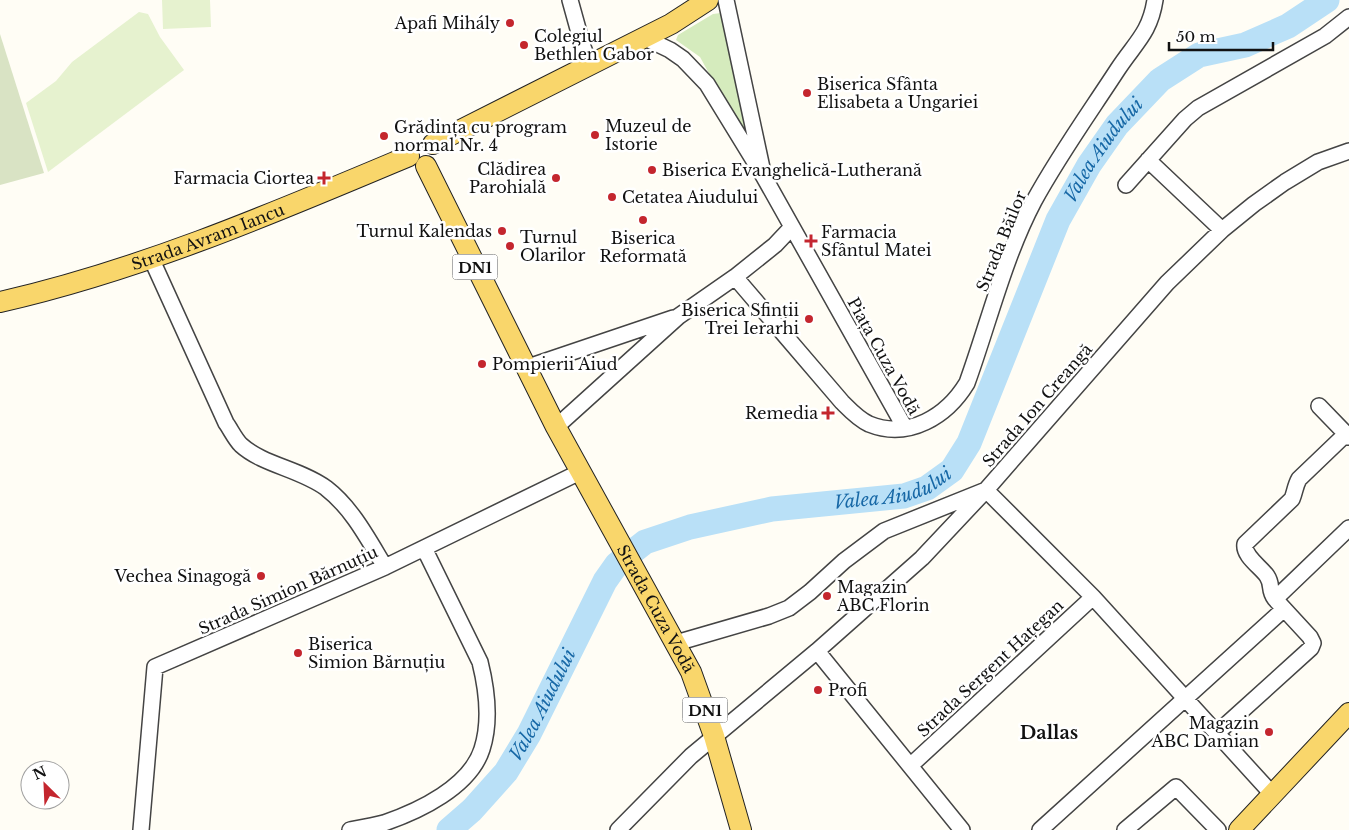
<svg xmlns="http://www.w3.org/2000/svg" width="1349" height="830" font-family="'Libre Baskerville',serif">
	<rect width="100%" height="100%" fill="#fffdf5"/>
	<path fill="#d5ebbd" d="M721,13l4,3 27,116 -9,3 -43,-78 -24,-17 2,-5 35,-21z"/>
	<path fill="#d9e3c4" d="M0,34l44,139 -44,12z"/>
	<path fill="#e6f2cf" d="M162,0h48l1,27 -48,2z
		M139,12l9,2 12,23 24,33 -136,102 -22,-69 30,-22 16,-19z"/>
	<g fill="none" stroke-linecap="round" stroke-linejoin="round">
		<path stroke="#b9e0f7" stroke-width="25" id="s1" d="M449,830l23,-20 34,-38 23,-38 76,-153 12,-17 28,-22 45,-15 82,-18 132,-13 23,-8 25,-18 17,-27 89,-223 31,-55 28,-40 43,-45 39,-25 46,-10 43,-19 39,-26"/>
		<defs>
			<path id="minor" d="M570,0l13,47 7,18
				M726,0l36,168
				M645,38l25,12 13,9 24,25 57,93 141,251
				M1148,160l74,70
				M1126,185l59,-66 13,-11 127,-72 24,-19
				M151,258l75,165c5,7 9,16 15,22 22,20 59,24 85,43 26,20 42,51 59,79
				M735,277l107,125c8,8 16,17 27,22 40,16 78,-8 98,-41 22,-61 37,-125 67,-182 25,-46 56,-89 84,-132 17,-26 32,-36 37,-69
				M525,368l148,-50
				M1319,406l30,31
				M556,427l123,-111 56,-39 40,-32 17,-18
				M1275,599c-7,-9 -2,-14 -8,-23 -6,-9 -24,-20 -22,-32l47,-45c3,-7 3,-13 7,-20l47,-45
				M676,643l93,-27 20,-8 21,-16 34,-31 40,-30 102,-41 107,107 179,197
				M817,651l145,179
				M1217,733l94,-85 2,-5 -3,-6 -35,-38 74,-71
				M910,766l183,-169
				M141,830l14,-163 230,-100 195,-95
				M350,830c11,-2 23,-4 34,-7 35,-12 86,-36 98,-74 9,-28 5,-59 -2,-87l-56,-114
				M618,830l73,-74 126,-105 105,-93 64,-68 181,-207 55,-53 32,-26 31,-22 33,-20 31,-11
				M1040,830l244,-221
				M1125,830l51,-43 42,43"/>
			<g id="major">
				<path d="M433,144l238,-120 37,-24"/>
				<path id="s2" d="M426,166l130,261 135,245 23,64 27,94"/>
				<path id="s3" d="M0,302c141,-32 276,-90 409,-146"/>
				<path d="M1239,830l110,-117"/>
			</g>
		</defs>
		<use href="#minor" stroke="#444" stroke-width="18"/>
		<use href="#major" stroke="#222" stroke-width="22"/>
		<use href="#minor" stroke="#fff" stroke-width="15"/>
		<use href="#major" stroke="#f9d66b" stroke-width="20"/>
	</g>
	<g fill="#c4262e" stroke="#fff" stroke-width="2">
		<circle cx="510" cy="23" r="5"/>
		<circle cx="524" cy="45" r="5"/>
		<circle cx="807" cy="93" r="5"/>
		<circle cx="595" cy="135" r="5"/>
		<circle cx="384" cy="136" r="5"/>
		<circle cx="652" cy="170" r="5"/>
		<path d="M321.5 170.5h5v5h5v5h-5v5h-5v-5h-5v-5h5z"/>
		<circle cx="556" cy="178" r="5"/>
		<circle cx="612" cy="197" r="5"/>
		<circle cx="643" cy="220" r="5"/>
		<circle cx="502" cy="231" r="5"/>
		<path d="M808.5 233.5h5v5h5v5h-5v5h-5v-5h-5v-5h5z"/>
		<circle cx="510" cy="246" r="5"/>
		<circle cx="809" cy="319" r="5"/>
		<circle cx="482" cy="364" r="5"/>
		<path d="M825.5 405.5h5v5h5v5h-5v5h-5v-5h-5v-5h5z"/>
		<circle cx="261" cy="576" r="5"/>
		<circle cx="827" cy="596" r="5"/>
		<circle cx="298" cy="653" r="5"/>
		<circle cx="818" cy="690" r="5"/>
		<circle cx="1269" cy="732" r="5"/>
	</g>
	<g text-anchor="middle" dominant-baseline="central" stroke-width="5" stroke-linejoin="round" paint-order="stroke">
		<g fill="#fff" stroke="#585858" stroke-width="1">
			<rect x="452.5" y="254.5" width="45" height="25" rx="4"/>
			<rect x="682.5" y="697.5" width="45" height="25" rx="4"/>
		</g>
		<g font-size="15" font-weight="bold" fill="#111">
			<text x="475" y="267">DN1</text>
			<text x="705" y="710">DN1</text>
		</g>
		<g font-size="16" fill="#111" stroke="#fff" text-anchor="start">
			<text x="500" y="23" text-anchor="end">Apafi Mihály</text>
			<text x="534" y="36">Colegiul<tspan x="534" dy="18">Bethlen Gabor</tspan></text>
			<text x="817" y="84">Biserica Sfânta<tspan x="817" dy="18">Elisabeta a Ungariei</tspan></text>
			<text x="605" y="126">Muzeul de<tspan x="605" dy="18">Istorie</tspan></text>
			<text x="394" y="127">Grădința cu program<tspan x="394" dy="18">normal Nr. 4</tspan></text>
			<text x="546" y="169" text-anchor="end">Clădirea<tspan x="546" dy="18">Parohială</tspan></text>
			<text x="662" y="170">Biserica Evanghelică-Lutherană</text>
			<text x="314" y="178" text-anchor="end">Farmacia Ciortea</text>
			<text x="622" y="197">Cetatea Aiudului</text>
			<text x="492" y="231" text-anchor="end">Turnul Kalendas</text>
			<text x="821" y="232">Farmacia<tspan x="821" dy="18">Sfântul Matei</tspan></text>
			<text x="520" y="237">Turnul<tspan x="520" dy="18">Olarilor</tspan></text>
			<text x="643" y="238" text-anchor="middle">Biserica<tspan x="643" dy="18">Reformată</tspan></text>
			<text x="799" y="310" text-anchor="end">Biserica Sfinții<tspan x="799" dy="18">Trei Ierarhi</tspan></text>
			<text x="492" y="364">Pompierii Aiud</text>
			<text x="818" y="413" text-anchor="end">Remedia</text>
			<text x="251" y="576" text-anchor="end">Vechea Sinagogă</text>
			<text x="837" y="587">Magazin<tspan x="837" dy="18">ABC Florin</tspan></text>
			<text x="308" y="644">Biserica<tspan x="308" dy="18">Simion Bărnuțiu</tspan></text>
			<text x="828" y="690">Profi</text>
			<text x="1259" y="723" text-anchor="end">Magazin<tspan x="1259" dy="18">ABC Damian</tspan></text>
		</g>
		<g font-size="16" fill="#111" stroke="#fff">
			<text stroke="none"><textPath href="#s3" startOffset="218">Strada Avram Iancu</textPath></text>
			<text transform="translate(1001 241) rotate(-68)">Strada Băilor</text>
			<text transform="translate(884 356) rotate(61)">Piața Cuza Vodă</text>
			<text transform="translate(1037 405) rotate(-49)">Strada Ion Creangă</text>
			<text transform="translate(288 590) rotate(-24)">Strada Simion Bărnuțiu</text>
			<text stroke="none"><textPath href="#s2" startOffset="499">Strada Cuza Vodă</textPath></text>
			<text transform="translate(990 668) rotate(-43)">Strada Sergent Hațegan</text>
		</g>
		<g font-size="18" font-style="italic" fill="#1768a6" stroke="#fff">
			<text stroke="none"><textPath href="#s1" startOffset="1028">Valea Aiudului</textPath></text>
			<text stroke="none"><textPath href="#s1" startOffset="608">Valea Aiudului</textPath></text>
			<text stroke="none"><textPath href="#s1" startOffset="158">Valea Aiudului</textPath></text>
		</g>
		<g font-size="18" font-weight="bold" fill="#111" stroke="#fff">
			<text x="1049" y="733">Dallas</text>
		</g>
	</g>
	<g transform="translate(45 785) rotate(336)"><circle r="24" fill="#ffffff" stroke="#a0a0a0"/>
	<path d="M0-4L9 19L0 12L-9 19Z" fill="#c4262e"/>
	<text y="-8" font-size="14" font-weight="bold" text-anchor="middle" fill="#111111">N</text>
	</g>
	<path d="M1169 42v8h104v-8" fill="none" stroke="#111111" stroke-width="2.5"/>
	<text x="1176" y="42" font-size="15" fill="#111111" stroke="#ffffff" stroke-width="4" paint-order="stroke">50 m</text>
</svg>
